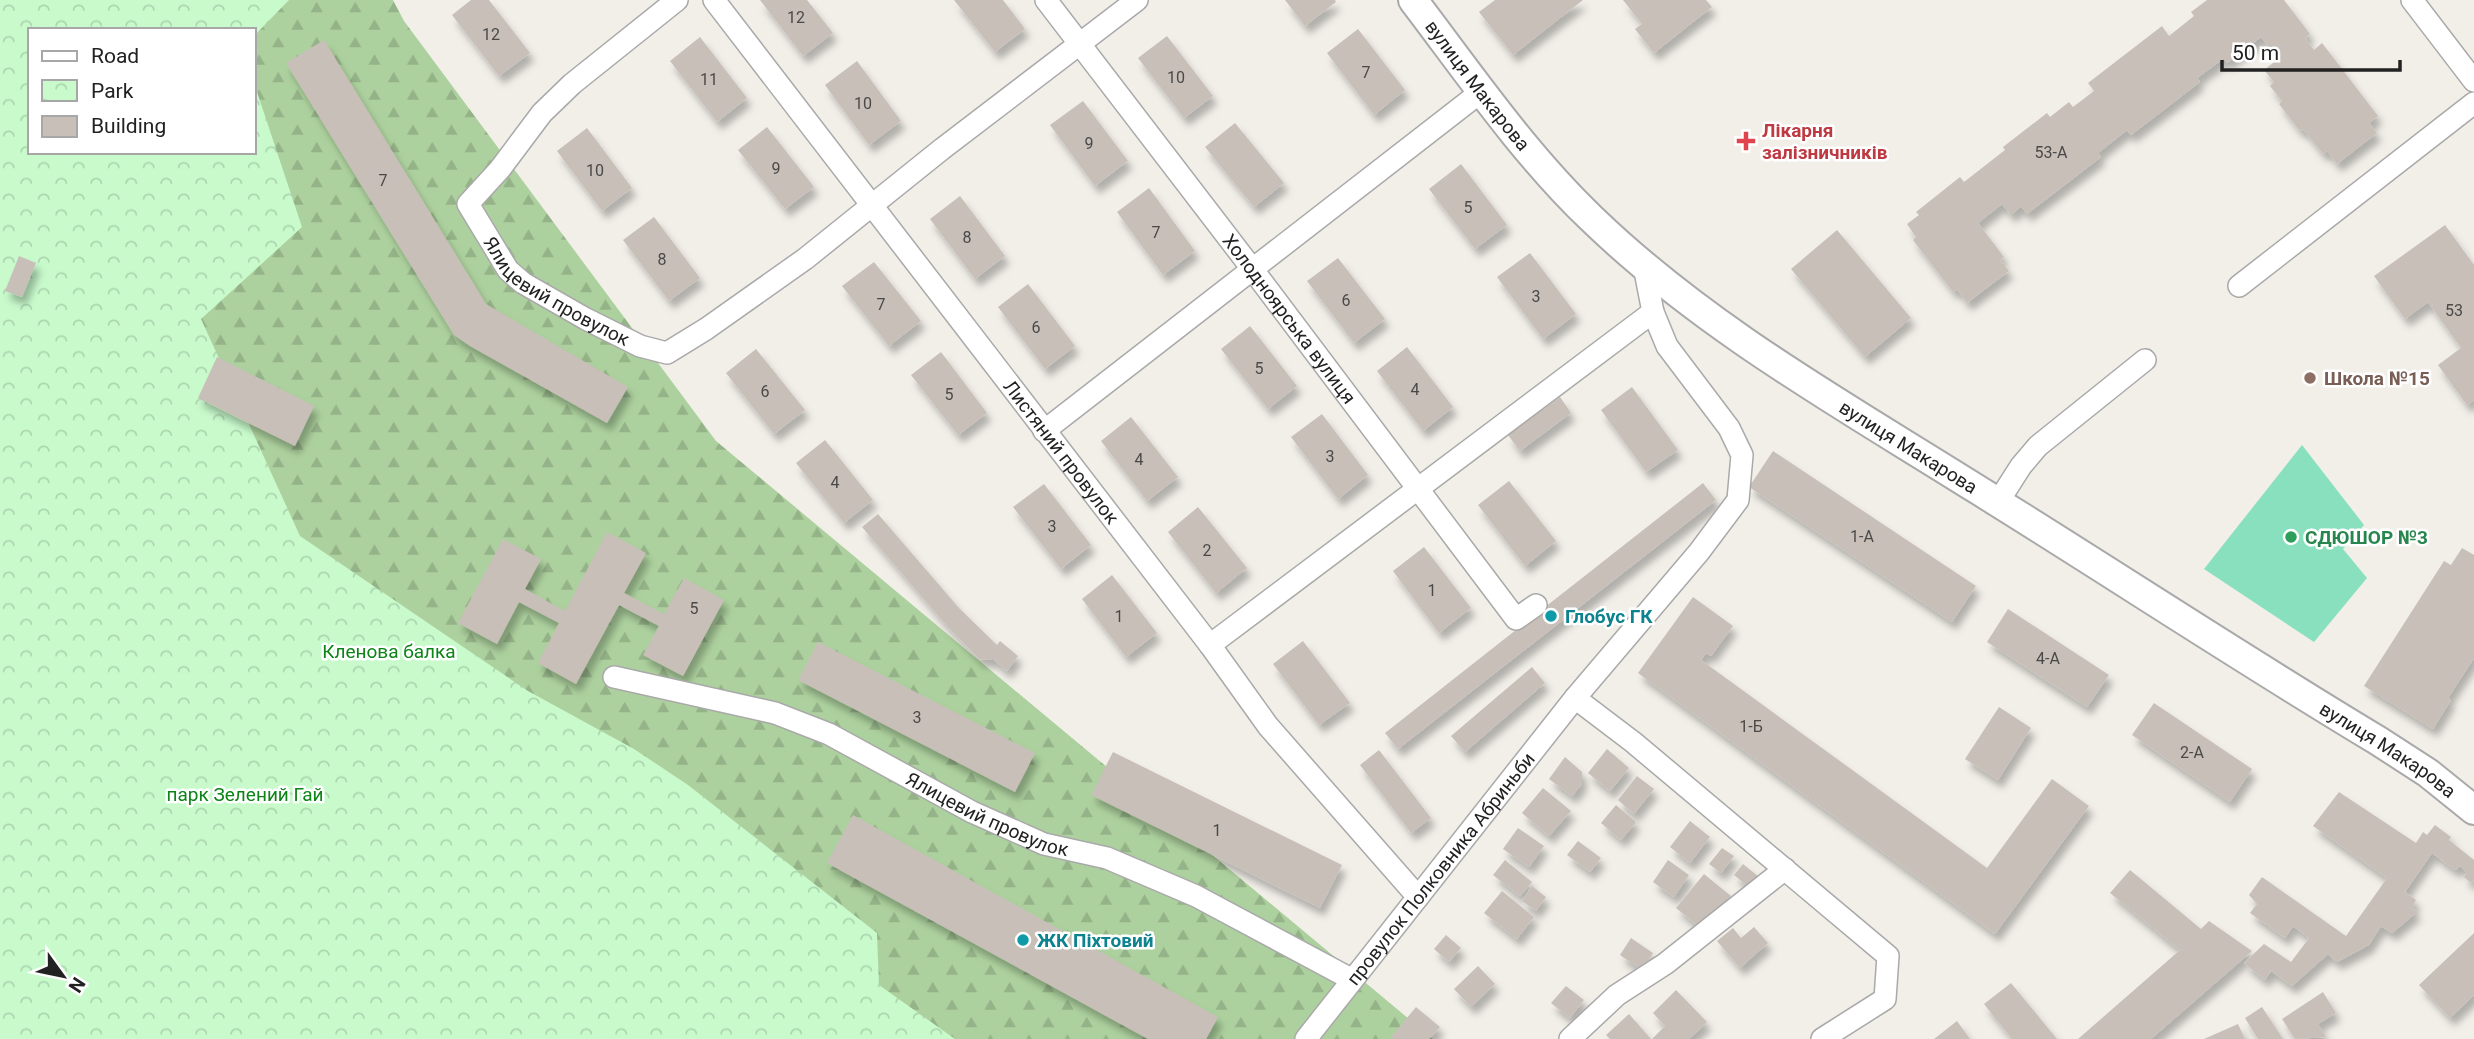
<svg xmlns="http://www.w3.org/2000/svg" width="2474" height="1039" font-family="Roboto,sans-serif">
	<defs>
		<pattern id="forest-firs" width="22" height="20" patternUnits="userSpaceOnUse" patternTransform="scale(1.75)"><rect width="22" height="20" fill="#add19e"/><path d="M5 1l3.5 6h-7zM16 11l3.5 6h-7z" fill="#95b388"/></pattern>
		<pattern id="park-crowns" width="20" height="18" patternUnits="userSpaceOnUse" patternTransform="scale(1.75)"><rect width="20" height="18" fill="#c8facc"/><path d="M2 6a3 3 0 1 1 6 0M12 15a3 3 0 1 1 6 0" fill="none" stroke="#acd6af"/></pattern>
		<filter id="shadow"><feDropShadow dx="4.5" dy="8" stdDeviation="3.5" flood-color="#0004"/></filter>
	</defs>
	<rect width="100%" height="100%" fill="#f2efe9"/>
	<path fill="url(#forest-firs)" fill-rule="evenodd" d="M0,0h393l11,21 312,420 717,598h-1433zM30,30h224v122h-224z"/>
	<path fill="url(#park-crowns)" d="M0,0h289l-35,36v-6h-224v122h224v-69l48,144 -101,92 99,217 228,155 106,58 54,36 189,148 2,52 76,54h-955z"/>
	<path fill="#88e0be" d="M2302,445l62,80 -21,24 24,29 -53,64 -110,-73z"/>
	<path fill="#c7bfb8" filter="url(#shadow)" d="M471,0h18l41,53 -31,23 -47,-61z
		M760,0h47l26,33 -30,23z
		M954,0h49l22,29 -30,23z
		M1285,0h50l1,2 -31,24z
		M1495,0h88l-70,55 -34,-43z
		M1623,0h83l6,7 -58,46 -19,-24 7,-5z
		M2207,0h77l26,34 -5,4 9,12 8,-7 56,73 -9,7 8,10 -40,31 -10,-13 -4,3 -20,-25 -3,2 -21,-27 3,-3 -12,-15 4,-4 -10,-12 14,-11 -17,-22 -34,26 -3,-5 -27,20 3,4 -69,53 -4,-5 -29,23 3,4 -74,57 -6,-8 -10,9 -9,-11 -24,19 26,34 -4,3 9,11 -42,32 -10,-14 -4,3 -40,-52 3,-3 -9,-13 12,-9 -3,-3 44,-35 4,5 41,-32 -2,-3 44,-34 3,4 19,-15 4,5 21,-16 -6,-8 74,-57 7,10 25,-20 -3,-4z
		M1358,29l47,61 -31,25 -47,-62z
		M1167,36l46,60 -29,22 -46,-60z
		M700,37l47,61 -30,24 -47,-61z
		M324,40l162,264 142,83 -21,36 -137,-77 -16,-11 -168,-272z
		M857,61l44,60 -32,24 -44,-60z
		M1083,101l45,60 -33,25 -45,-61z
		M1235,123l49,60 -30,24 -49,-60z
		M767,127l47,60 -29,22 -47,-59z
		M587,128l45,60 -30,23 -45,-60z
		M1461,164l46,61 -32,24 -46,-60z
		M1149,188l46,63 -32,24 -46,-63z
		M960,196l45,60 -30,23 -45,-60z
		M654,217l46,61 -31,23 -46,-61z
		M2445,225l29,40v135l-7,5 -29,-40 23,-17 -33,-46 -23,17 -31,-43z
		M1837,230l74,88 -46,39 -74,-88z
		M1530,253l46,61 -33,25 -46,-62z
		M19,256l17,7 -14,34 -17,-6z
		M1338,258l47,61 -31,24 -47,-62z
		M874,262l47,59 -32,25 -47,-60z
		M1028,284l47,62 -30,23 -47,-62z
		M1250,326l47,60 -29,23 -47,-60z
		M1407,347l46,60 -30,24 -46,-60z
		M756,349l49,61 -31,24 -48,-61z
		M941,352l46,61 -29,22 -47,-60z
		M217,357l97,49 -19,40 -97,-48z
		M1632,387l46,63 -32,22 -45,-62z
		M1560,397l11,16 -51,38 -12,-16z
		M1322,414l46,61 -30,24 -47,-62z
		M1131,417l47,60 -31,24 -46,-60z
		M825,440l48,60 -29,23 -48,-60z
		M1773,451l203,135 -24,36 -203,-135z
		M1509,481l47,60 -31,25 -47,-61z
		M1703,483l13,17 -318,249 -13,-16z
		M1044,484l47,61 -30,24 -48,-62z
		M1198,507l49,61 -31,25 -48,-61z
		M878,514l81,94 38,37 3,-4 18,15 -11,15 -13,-11 -15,-1 -33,-34 -84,-98z
		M607,532l39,21 -22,40 40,21 20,-36 40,22 -41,76 -40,-21 16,-29 -40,-21 -43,79 -38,-21 21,-40 -40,-21 -22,42 -39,-21 45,-84 38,20 -16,30 40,22z
		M1424,547l47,61 -32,25 -46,-62z
		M2462,548l12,7v103l-26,40 3,2 -18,29 -69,-43 80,-125 7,4z
		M1112,575l45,58 -31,24 -44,-58z
		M1693,597l40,29 -22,30 -5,-3 -5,7 286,208 65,-89 37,27 -94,128 -357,-261z
		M2008,609l101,66 -22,32 -100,-65z
		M1303,641l47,62 -31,22 -46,-61z
		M818,642l217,111 -20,39 -217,-112z
		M1532,667l13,16 -80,69 -14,-16z
		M2154,703l98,66 -22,33 -98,-67z
		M1999,707l32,21 -33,52 -33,-21z
		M1607,749l22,19 -19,23 -22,-18z
		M1379,750l52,68 -20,15 -51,-68z
		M1113,752l229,113 -22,43 -229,-113z
		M1565,757l17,15v12l-10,12 -23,-17z
		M1637,776l17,13 -20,25 -16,-14z
		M1543,788l28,23 -22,25 -27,-23z
		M2339,792l77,51 7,-11 4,3 8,-10 16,12 -2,3 25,20v20l-3,3 -7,-6 3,-5 -7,-6 -5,4 -23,-17 -27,39 11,8 -4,8 5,4 -25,21 -11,-7 -12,19 -32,17 -9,-8 -36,32 -21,-15 -6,9 -21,-17 20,-19 27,18 18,-24 -16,-12 -8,12 -35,-25 7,-9 -8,-9 13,-18 84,59 41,-58 -74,-52z
		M1616,805l20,17 -15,18 -20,-17z
		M853,815l365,202 -12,22h-58l-321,-176z
		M1690,821l20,16 -20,26 -20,-16z
		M1518,828l26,18 -15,21 -26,-18z
		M1578,841l23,17 -11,14 -23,-17z
		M1722,848l12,8 -13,17 -12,-9z
		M1505,860l27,22 -12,14 -27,-21z
		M1668,860l21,15 -15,22 -21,-15z
		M1743,864l16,13 -9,11 -16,-13z
		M2130,870l71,59 8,-8 43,30 -101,88h-73l102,-89 -70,-57z
		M1704,874l27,22 -28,34 -27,-22z
		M1532,886l14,11 -10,14 -14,-10z
		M1502,891l32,26 -17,22 -33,-26z
		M1754,927l14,16 -28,25 -23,-27 16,-13 8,10z
		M2474,933v62l-24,23 -31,-33z
		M1446,935l15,13 -12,14 -15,-13z
		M1631,938l22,15 -11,17 -22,-15z
		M1478,966l17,18 -24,23 -17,-18z
		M2011,983l46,56h-45l-28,-35z
		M1566,986l18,14 -14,18 -19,-15z
		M1676,990l31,32 -18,17h-37l13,-13 -12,-13z
		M2323,992l13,21 -18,11 8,13 -31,2 -13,-20z
		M1416,1007l24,20 -11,12h-35l-3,-2z
		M2262,1007l21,32h-25l-13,-21z
		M1629,1014l22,25h-41l-4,-4z
		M1957,1021l13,18h-36z
		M2238,1024l7,15h-41z"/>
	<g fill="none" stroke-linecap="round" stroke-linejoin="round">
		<defs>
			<g id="minor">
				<path id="s1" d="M677,0l-105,84 -30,29 -42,56 -32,35 40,66 15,13 63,36 54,27 27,7 39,-24 99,-70 137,-110 195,-149"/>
				<path id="s2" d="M714,0l496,645 58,81 150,171"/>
				<path id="s3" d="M1046,0l207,270 263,349 20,-14"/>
				<path d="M2412,0l62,81"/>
				<path d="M2239,286l235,-183"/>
				<path d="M1044,431l438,-340"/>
				<path d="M1998,502l23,-36 17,-20 107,-86"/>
				<path d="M1210,645l443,-333"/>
				<path id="s4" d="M614,677l161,36 54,21 143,78 72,32 63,14 89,38 155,83"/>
				<path d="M1575,698l58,44 255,214 -3,43 -63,40"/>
				<path id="s5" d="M1306,1039l269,-341 124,-146 39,-52 4,-45 -13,-27 -62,-82 -14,-34 -9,-46"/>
				<path d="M1570,1039l47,-44 48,-31 120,-95"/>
			</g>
			<g id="tertiary">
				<path id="s6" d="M1413,0c57,75 111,154 179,219 113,109 251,186 383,269 134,83 267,171 402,252l51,33 46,37"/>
			</g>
		</defs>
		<use href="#minor" stroke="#a9a9a9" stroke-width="24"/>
		<use href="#tertiary" stroke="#a9a9a9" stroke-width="32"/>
		<use href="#minor" stroke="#fff" stroke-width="21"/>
		<use href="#tertiary" stroke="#fff" stroke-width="28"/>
	</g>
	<path fill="#e0444e" stroke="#fff" stroke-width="2.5" d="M1742.5 130.5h7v7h7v7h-7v7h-7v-7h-7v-7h7z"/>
	<circle fill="#8d6e63" stroke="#fff" stroke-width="2.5" cx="2310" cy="378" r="7"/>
	<circle fill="#2e9e5b" stroke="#fff" stroke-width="2.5" cx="2291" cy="537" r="7"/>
	<g fill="#0f9aa8" stroke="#fff" stroke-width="2.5">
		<circle cx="1551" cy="616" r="7"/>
		<circle cx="1023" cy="940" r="7"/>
	</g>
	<g text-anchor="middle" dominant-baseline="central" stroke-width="5" stroke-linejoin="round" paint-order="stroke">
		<g font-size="16" fill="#4b4948">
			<text x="796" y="17">12</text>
			<text x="491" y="34">12</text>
			<text x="1366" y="72">7</text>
			<text x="1176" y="77">10</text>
			<text x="709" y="79">11</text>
			<text x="863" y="103">10</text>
			<text x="1089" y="143">9</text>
			<text x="2051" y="152">53-А</text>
			<text x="776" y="168">9</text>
			<text x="595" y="170">10</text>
			<text x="383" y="180">7</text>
			<text x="1468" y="207">5</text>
			<text x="1156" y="232">7</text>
			<text x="967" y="237">8</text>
			<text x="662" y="259">8</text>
			<text x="1536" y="296">3</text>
			<text x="1346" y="300">6</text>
			<text x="881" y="304">7</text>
			<text x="2454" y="310">53</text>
			<text x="1036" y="327">6</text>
			<text x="1259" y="368">5</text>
			<text x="1415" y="389">4</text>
			<text x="765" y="391">6</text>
			<text x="949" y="394">5</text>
			<text x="1330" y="456">3</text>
			<text x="1139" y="459">4</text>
			<text x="835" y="482">4</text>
			<text x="1052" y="526">3</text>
			<text x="1862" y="536">1-А</text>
			<text x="1207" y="550">2</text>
			<text x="1432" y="590">1</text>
			<text x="694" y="608">5</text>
			<text x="1119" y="616">1</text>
			<text x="2048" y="658">4-А</text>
			<text x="917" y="717">3</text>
			<text x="1751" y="726">1-Б</text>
			<text x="2192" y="752">2-А</text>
			<text x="1217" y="830">1</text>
		</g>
		<g font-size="19" fill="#222" stroke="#fff">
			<text stroke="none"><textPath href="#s6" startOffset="107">вулиця Макарова</textPath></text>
			<text stroke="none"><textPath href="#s1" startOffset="422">Ялицевий провулок</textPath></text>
			<text stroke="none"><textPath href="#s3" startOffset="401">Холодноярська вулиця</textPath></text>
			<text stroke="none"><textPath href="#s6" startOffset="674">вулиця Макарова</textPath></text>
			<text stroke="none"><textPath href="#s2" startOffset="570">Листяний провулок</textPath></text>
			<text stroke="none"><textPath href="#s6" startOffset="1241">вулиця Макарова</textPath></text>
			<text stroke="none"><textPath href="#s4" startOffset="401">Ялицевий провулок</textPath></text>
			<text stroke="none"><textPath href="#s5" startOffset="217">провулок Полковника Абриньби</textPath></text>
		</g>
		<g font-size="19" font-weight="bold" fill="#be3a42" stroke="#fff" text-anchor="start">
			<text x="1762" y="130">Лікарня<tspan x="1762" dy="22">залізничників</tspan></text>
		</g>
		<g font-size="19" font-weight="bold" fill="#785e54" stroke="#fff" text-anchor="start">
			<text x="2324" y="378">Школа №15</text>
		</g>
		<g font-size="19" font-weight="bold" fill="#27864d" stroke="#fff" text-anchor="start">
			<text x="2305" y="537">СДЮШОР №3</text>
		</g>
		<g font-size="19" font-weight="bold" fill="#0d838f" stroke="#fff" text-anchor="start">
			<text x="1565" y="616">Глобус ГК</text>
			<text x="1037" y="940">ЖК Піхтовий</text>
		</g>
		<g font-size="19" fill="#0c8416" stroke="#fff">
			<text x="389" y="651">Кленова балка</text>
			<text x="245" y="794">парк Зелений Гай</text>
		</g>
	</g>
	<rect x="28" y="28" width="228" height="126" fill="#ffffff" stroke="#a7a7a7" stroke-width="2"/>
	<rect x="42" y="51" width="35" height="10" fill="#ffffff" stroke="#a7a7a7" stroke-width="2"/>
	<text x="91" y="63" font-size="21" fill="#222222">Road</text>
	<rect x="42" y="80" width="35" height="21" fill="url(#park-crowns)" stroke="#a7a7a7" stroke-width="2"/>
	<text x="91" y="98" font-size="21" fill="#222222">Park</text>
	<rect x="42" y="116" width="35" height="21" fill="#c7bfb8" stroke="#a7a7a7" stroke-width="2"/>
	<text x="91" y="133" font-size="21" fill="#222222">Building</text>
	<g transform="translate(63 976) rotate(123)" stroke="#ffffff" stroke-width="5" paint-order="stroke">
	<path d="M0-5L12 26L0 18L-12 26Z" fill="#222222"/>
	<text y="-10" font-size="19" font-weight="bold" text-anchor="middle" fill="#222222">N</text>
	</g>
	<path d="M2222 60v10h178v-10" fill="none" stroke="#222222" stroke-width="3.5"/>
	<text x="2232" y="60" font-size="21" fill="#222222" stroke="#ffffff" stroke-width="5" paint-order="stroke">50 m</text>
</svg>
